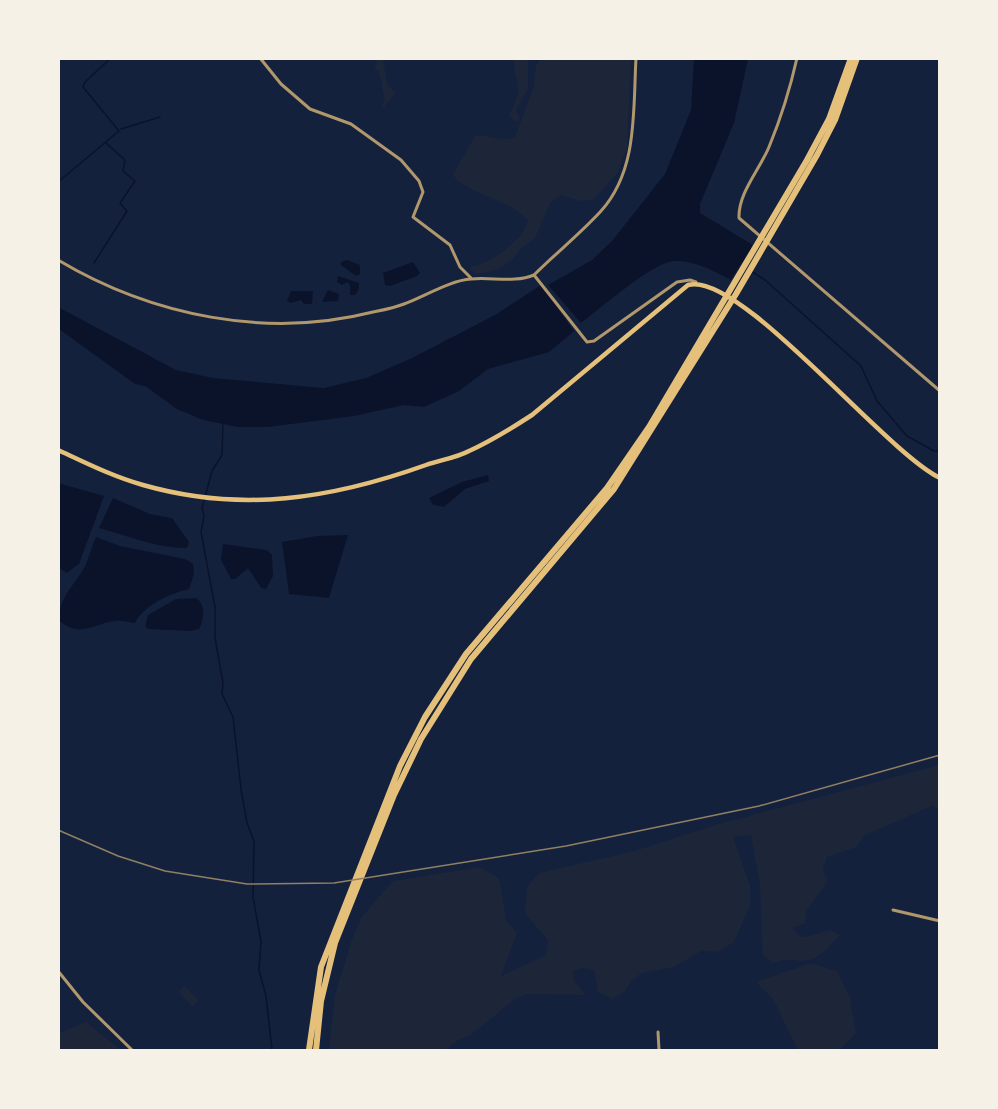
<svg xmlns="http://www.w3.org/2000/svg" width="998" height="1109" font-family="'Alegreya Sans',sans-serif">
	<rect width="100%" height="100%" fill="#14213d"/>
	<path fill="#1d2539" d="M378,59h5l4,25 8,9 -11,14 -2,-2 3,-6c-3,-10 -3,-19 -7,-30l-4,2z
		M514,59h14v30l-12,21 4,7 -1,4h-5l-5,-6c18,-33 5,-26 5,-56z
		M541,59h90l-4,89 -9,24 -25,28 -12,1 -19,-6 -12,8 -15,35 -14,10 -9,12 -13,9 -22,5 -7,-4 2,-4c18,-1 54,-29 56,-46 -16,-20 -69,-29 -75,-46l22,-38c13,-2 29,7 40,1l19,-51 2,-20z
		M939,765v44l-7,-3 -5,2 -62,27 -9,12 -29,10 -4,13 5,11 -22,30 -1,12 -12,5 6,8 7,1 24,-7 10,5c-10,11 -23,27 -39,26 -12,-1 -16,-3 -28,2l-10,-8 -3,-71 -9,-49 -18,2 17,48v20l-16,37 -17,10 -16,-1 -27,16 -32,6 -11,8 -6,10 -13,8 -14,-7 -4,-22 -11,-2 -10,2 1,10 11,15 -58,-1 -12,5 -44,36 -11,4 -15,11h-116l6,-55 17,-56 9,-21 23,-27 10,-10 85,-14 20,11 7,42 11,13 -16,43 45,-21 2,-15 -23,-27 2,-26 12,-14 92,-21 88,-28z
		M811,963l26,8 13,27 6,35 -17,17h-41l-25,-51 -17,-17z
		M183,987l4,1 11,12 -5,7 -14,-15z
		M86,1022l35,28h-62v-17z"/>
	<path fill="#0b132b" d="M694,59h54l-14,64 -34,81v9l53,32 -22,35c-17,-9 -37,-20 -57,-19 -21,1 -74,48 -93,62l-33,-38 44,-25 20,-19 53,-67 26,-64z
		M347,260l13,5v9l-4,2 -15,-11v-3z
		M413,262l7,11 -3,3 -27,10 -5,-1 -2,-12z
		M338,276l21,7v6l-4,6h-5v-10l-3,-3 -5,3 -5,-3z
		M541,285l33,46 -25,21 -61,17 -29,22 -35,16 -20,-2 -50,11 -86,11h-30l-35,-7 -26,-11 -32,-23 -10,-2 -76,-55 -1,-22 118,63 37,8 111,10 42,-10 46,-20 83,-43z
		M328,290l11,4 -1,7 -16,1z
		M291,291h22l-1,13h-8l-3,-4 -10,3 -4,-2z
		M488,475l1,6 -24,8 -21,18 -11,-2 -4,-7 33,-16z
		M58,483l46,13 -25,68 -12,9 -8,-5z
		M113,498l37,16 22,4 17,24 -2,6c-32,0 -58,-12 -88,-20z
		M348,535l-19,63 -40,-4 -7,-52 35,-6z
		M96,537l24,9 65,13 8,5 1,10 -5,15c-19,5 -44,15 -54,34 -5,0 -13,-3 -18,-2 -23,1 -36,19 -58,-1 -1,-23 18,-37 27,-56 4,-9 6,-19 10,-27z
		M223,544l44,6 5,5 1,21 -7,13 -5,-1 -13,-20 -13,11h-4l-10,-19z
		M196,598c10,6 8,22 3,31l-8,2 -43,-2 -3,-3 3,-11 28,-16z"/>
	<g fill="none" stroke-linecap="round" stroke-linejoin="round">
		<path stroke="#0b132b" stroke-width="1.5" d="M121,129l39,-12
			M58,182l61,-51 -36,-44 2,-5 26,-24
			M94,263l33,-52 -7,-8 15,-22 -12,-10 2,-11 -19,-17
			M751,271l14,9 96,86 16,35 30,35 27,15h6
			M223,424l-1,31 -10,16 -10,37 2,8 -3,16 14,75v31l8,45 -1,11 11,23 8,72 6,34 7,18 -1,56 8,44 -2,29 7,26 6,54"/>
		<path stroke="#b1986c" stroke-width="3" d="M260,58l21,26 29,25 41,15 50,36 18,21 4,11 -10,25 37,28 10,22 11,11
			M636,58c-3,53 2,112 -35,153 -21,23 -45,42 -67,64l53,67 7,-1 83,-59 13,-2 6,2
			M797,58c-7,31 -16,60 -28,89 -9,22 -31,46 -30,71l201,173
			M58,260c94,56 209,79 315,52 10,-2 21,-4 31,-8 19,-7 47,-24 67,-25 21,-2 44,4 63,-4
			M893,910l47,11
			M58,971l25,31 49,48
			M658,1032l1,18"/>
		<path stroke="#e5c07b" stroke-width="4.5" d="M58,450c28,13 56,27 85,35 98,28 188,14 283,-20 14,-5 30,-7 43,-14 22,-10 43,-23 63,-36l156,-130c51,-15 197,167 252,193"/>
		<path stroke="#e5c07b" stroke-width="6" d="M309,1050l12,-83 79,-201 25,-49 41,-63 141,-166 42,-61 158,-267 22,-41 22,-61
			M316,1050l5,-49 14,-58 59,-148 27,-56 50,-80 143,-170 122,-195 81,-139 18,-35 22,-62"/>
		<path stroke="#918062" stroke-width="1.5" d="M58,830l60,26 47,15 82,13 87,-1 232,-37 193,-40 181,-51"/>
	</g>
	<rect width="998" height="1109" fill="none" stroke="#f6f1e7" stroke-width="120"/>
</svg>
